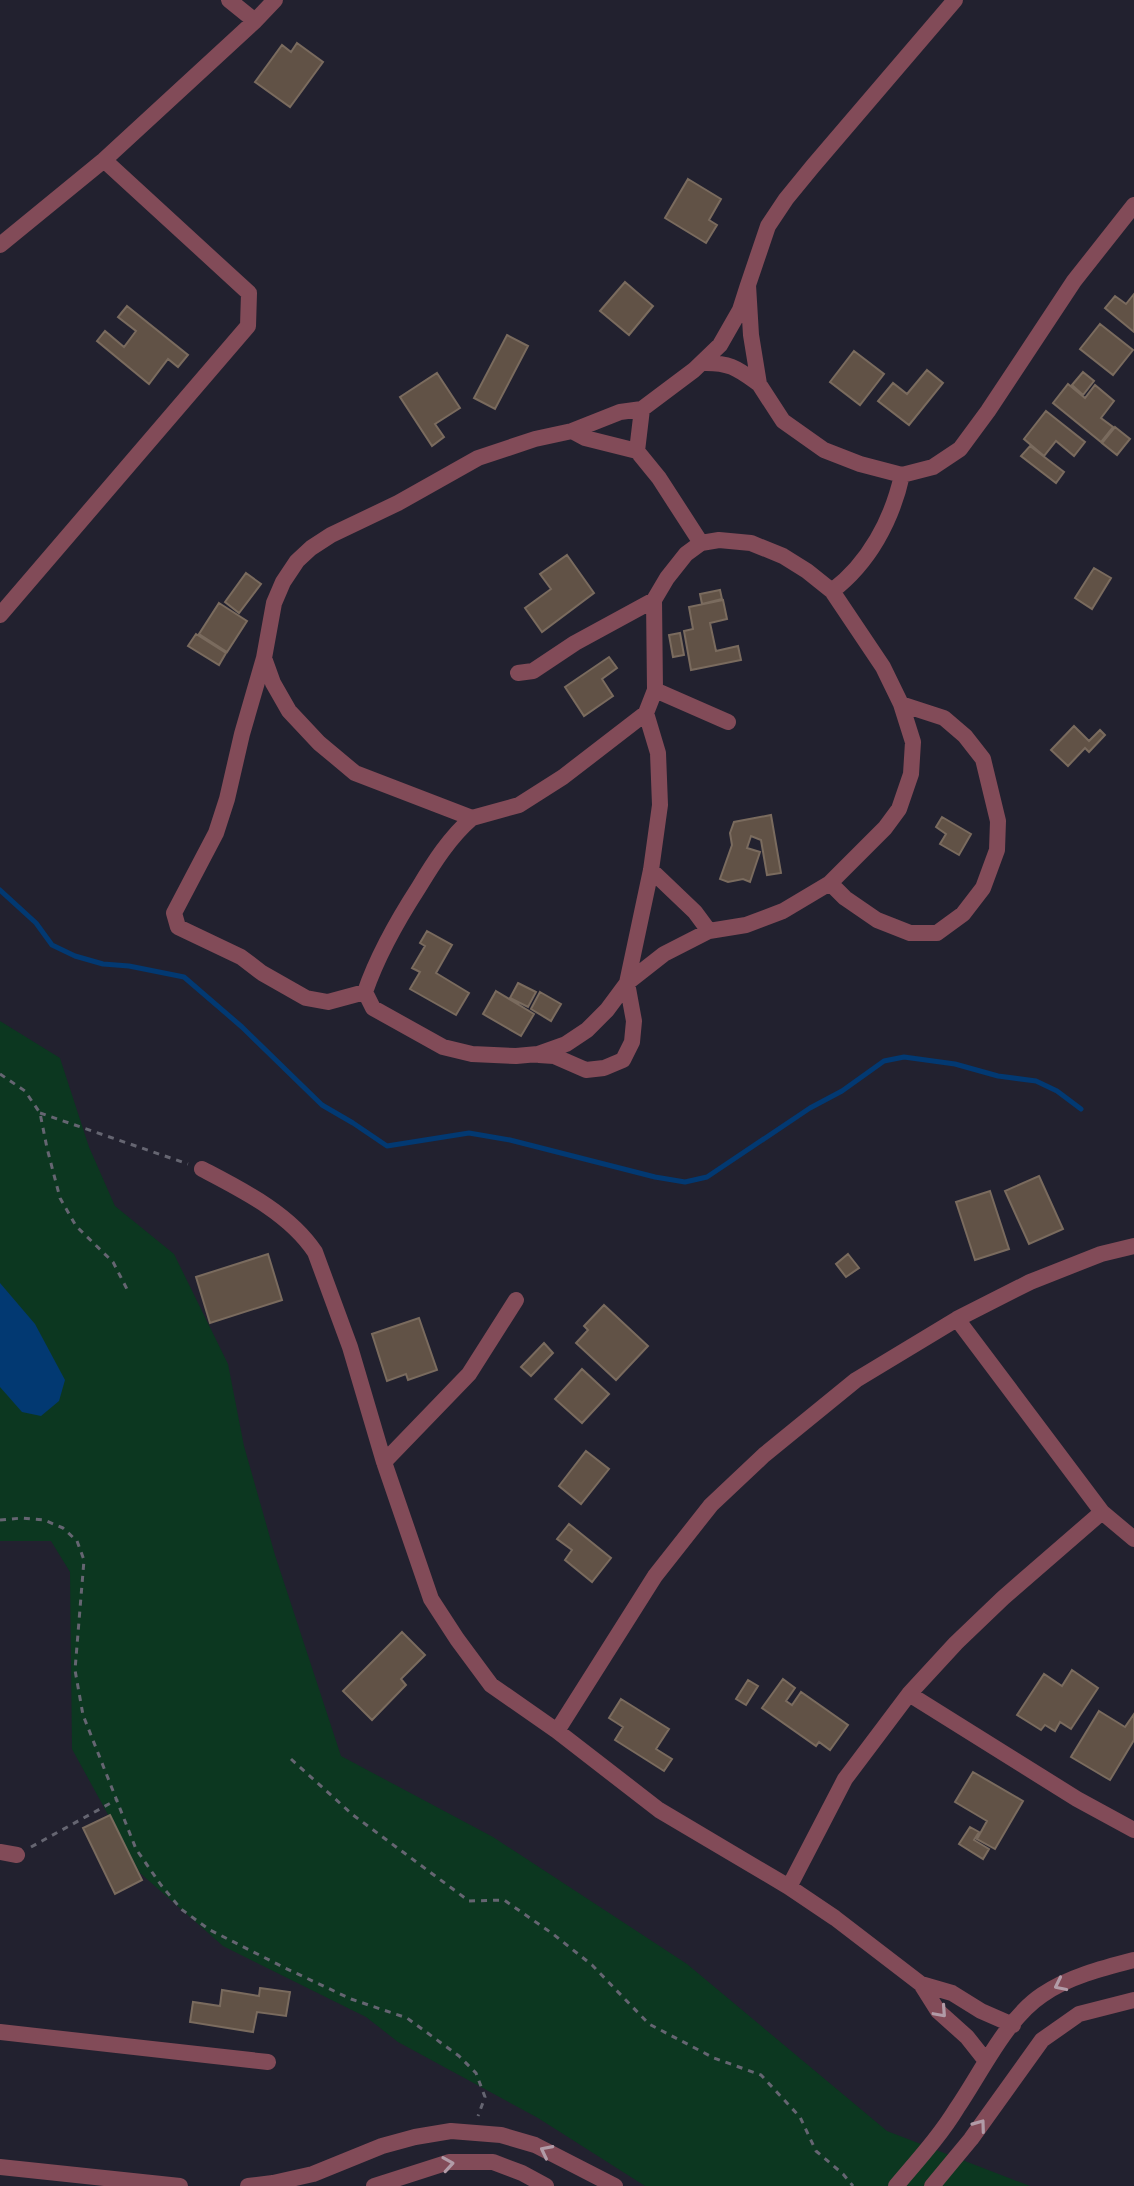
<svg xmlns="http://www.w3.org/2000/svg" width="1134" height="2186" font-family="Lora,serif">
	<rect width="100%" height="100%" fill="#22212f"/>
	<path fill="#0c3720" d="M0,1021l60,37 29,89 26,59 59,48 54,110 16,82 31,109 66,201 152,81 194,127 200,167 143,55h-385l-107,-68 -140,-76 -32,-25 -143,-71 -83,-73 -68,-124 -2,-177 -19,-31h-51z"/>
	<path fill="#023972" d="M0,1283l35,41 30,56 -6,21 -18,15 -19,-4 -22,-25z"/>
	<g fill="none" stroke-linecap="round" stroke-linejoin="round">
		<path stroke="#023972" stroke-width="5" d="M0,890l36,33 16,22 23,11 28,8 26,2 55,11 58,50 80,78 31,18 34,23 82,-13 41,7 145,37 30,5 22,-5 103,-69 32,-17 42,-30 20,-4 51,7 43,12 38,5 21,10 24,18"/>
	</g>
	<path fill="#615246" stroke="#7a6b5e" stroke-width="2" d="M297,43l26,19 -33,45 -35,-25 27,-37 9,7z
		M688,179l33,20 -12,21 8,5 -11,18 -41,-25z
		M625,282l28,24 -24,29 -29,-24z
		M1134,294v38l-29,-24 10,-12 11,8z
		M127,306l61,49 -10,12 -10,-8 -19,25 -52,-43 8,-10 19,16 12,-16 -18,-14z
		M1100,324l33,26 -20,25 -33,-26z
		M507,335l21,11 -33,63 -21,-11z
		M854,351l30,23 -24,31 -30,-23z
		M927,370l16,13 -34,42 -31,-24 15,-18 14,11z
		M1083,372l11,9 -11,14 -11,-10z
		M437,373l23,35 -25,16 9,13 -12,9 -32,-49z
		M1068,384l17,14 10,-13 19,16 -13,17 12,9 -12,15 -48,-39z
		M1046,411l39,31 -11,14 -18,-15 -12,15 -20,-17z
		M1115,427l15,12 -13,16 -15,-12z
		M1030,446l34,26 -8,11 -35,-27z
		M567,555l27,38 -52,39 -17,-24 26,-19 -11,-15z
		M1094,568l17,10 -19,31 -17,-11z
		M246,573l15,11 -22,29 -14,-11z
		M720,590l2,9 -20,5 -2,-10z
		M723,600l4,19 -17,4 6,28 22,-5 3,14 -50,10 -7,-39 9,-2 -4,-22z
		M219,603l28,18 -20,31 -28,-18z
		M680,633l4,22 -11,2 -4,-22z
		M196,634l30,19 -7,12 -31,-19z
		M609,657l8,11 -15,11 11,17 -29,20 -19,-29z
		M1074,726l15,15 11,-11 5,5 -16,17 -4,-4 -17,18 -17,-16z
		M771,815l10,58 -14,2 -6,-35 -10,-4 -4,12 13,4 -10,30 -7,-3 -15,3 -8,-3 12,-34 -2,-12 4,-11z
		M942,817l29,17 -12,21 -19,-11 6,-10 -10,-7z
		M427,931l25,14 -16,28 33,20 -13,22 -46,-26 10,-17 -8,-4 13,-22 -5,-3z
		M518,983l18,9 -8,15 -18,-9z
		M496,991l38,23 -13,22 -38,-22z
		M540,992l21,12 -10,17 -20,-12z
		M1039,1176l24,53 -34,15 -24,-53z
		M990,1191l19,58 -34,11 -19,-58z
		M268,1254l14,46 -72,23 -14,-46z
		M848,1254l11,14 -13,9 -10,-13z
		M604,1305l44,41 -32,34 -40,-37 12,-13 -4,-4z
		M419,1318l18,52 -29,10 -2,-6 -19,7 -15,-47z
		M544,1343l9,10 -22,23 -10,-9z
		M582,1369l27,25 -27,29 -27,-24z
		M586,1451l23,18 -28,35 -22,-18z
		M569,1524l42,34 -19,24 -27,-22 7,-10 -15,-11z
		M402,1632l23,23 -24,24 5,6 -34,35 -29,-29z
		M1072,1670l26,18 -27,41 -11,-7 -5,9 -10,-6 -4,5 -24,-15 27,-41 18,12z
		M783,1679l12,9 -9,13 6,4 9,-13 47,33 -18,25 -11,-8 -3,4 -54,-38z
		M748,1680l10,6 -12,19 -10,-6z
		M621,1699l48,30 -13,20 16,10 -8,12 -49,-31 8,-13 -14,-9z
		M1099,1711l26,16 9,-13v26l-24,40 -39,-23z
		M973,1772l50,29 -28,48 -18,-10 10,-18 -32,-19z
		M110,1815l32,65 -27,14 -32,-66z
		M970,1827l9,5 -5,8 15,9 -6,10 -24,-15z
		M260,1988l30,4 -4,24 -29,-4 -4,20 -63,-10 3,-20 27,4 2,-16 37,6z"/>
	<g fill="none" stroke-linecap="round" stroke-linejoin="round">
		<path stroke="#656571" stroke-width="3" stroke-dasharray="6 6" stroke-linecap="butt" d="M0,1074l25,17 15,22 7,35 13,50 16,28 37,36 16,31
			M40,1113l148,51
			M0,1520l22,-2 22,2 19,8 14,13 7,19 -9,110 8,45 53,134 25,36 20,24 29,21 75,38 66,31 56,19 52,38 17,17 9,24 -7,19
			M291,1759l62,56 116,86 35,-1 49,34 39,31 57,59 65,34 47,17 39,42 16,34 27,23 10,12
			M31,1847l87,-48"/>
		<path stroke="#824b58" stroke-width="16" d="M229,0l26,21
			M955,0l-142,166 -27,33 -18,27 -20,59 3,50 8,49 24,37 41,29 36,14 42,11 31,-8 27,-18 28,-38 86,-130 60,-76
			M0,245l104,-85 151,-139 20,-21
			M702,363c28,-1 36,6 57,21
			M642,409l-5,42 22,27 42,65
			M572,431l13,7 52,13
			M832,591c37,-28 60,-71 70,-116
			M0,615l248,-289 1,-33 -145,-133
			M264,658l9,25 16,28 30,32 36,30 117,45 47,-13 44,-28 83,-64 9,-23 -1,-90 13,-22 19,-24 15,-11 18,-3 32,3 32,13 24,15 25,20 51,76 18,37 12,38 -2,32 -12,35 -14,19 -55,55 -47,28 -37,14 -37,6 -45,23 -37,29 -20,27 -20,20 -21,14 -28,10 -22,2 -44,-2 -29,-7 -70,-39 -8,-16c13,-38 32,-71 54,-105 15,-25 31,-50 53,-69
			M518,673l15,-2 42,-28 79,-43
			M655,690l73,32
			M651,870l44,42 14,19
			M830,883l15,15 32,22 33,13h27l26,-19 20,-26 14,-38 1,-29 -15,-62 -18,-23 -21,-18 -43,-14
			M365,992l-37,10 -22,-4 -44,-25 -21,-16 -63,-30 -4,-14 42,-80 11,-34 15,-65 22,-76 10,-55 9,-21 14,-21 14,-13 20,-13 67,-32 80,-45 57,-19 37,-8 48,-19 22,-3 52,-39 26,-25 20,-35 8,-25
			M539,1055l15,1 32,14 18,-2 19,-8 9,-18 2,-21 -7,-38 24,-113 9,-65 -2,-52 -12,-40
			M202,1169c40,21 87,44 113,83l35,95 34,115 47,137 26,40 34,46 66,46 102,79 130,77 46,31 86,66 17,27 29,26 19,24
			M957,1319l145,193 32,27
			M384,1462l85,-88 47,-74
			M909,1694l168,105 57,31
			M557,1731l98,-155 56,-71 53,-50 92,-75 101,-61 73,-37 71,-28 33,-8
			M0,1852l17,3
			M789,1887l56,-108 64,-85 47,-51 47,-45 99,-86
			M921,1984l31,9 29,18 32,14
			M0,2032l268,30
			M0,2167l180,19
			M248,2186l25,-3 40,-9 69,-28 33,-9 36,-6 50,4 34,10 80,41
			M374,2186l75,-24h44l29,11 24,13
			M896,2186c21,-25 44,-50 61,-78 24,-35 49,-89 85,-113 26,-18 61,-27 92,-35
			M932,2186l39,-47 71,-99 37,-26 55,-14"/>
	</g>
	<defs><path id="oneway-chevron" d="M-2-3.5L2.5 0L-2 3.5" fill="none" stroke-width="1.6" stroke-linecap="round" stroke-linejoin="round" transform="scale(2)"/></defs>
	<g stroke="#b19ba7">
		<use href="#oneway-chevron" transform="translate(1060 1985) rotate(154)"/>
		<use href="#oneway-chevron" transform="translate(941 2012) rotate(48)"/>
		<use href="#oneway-chevron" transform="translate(980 2125) rotate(-54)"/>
		<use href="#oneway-chevron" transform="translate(546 2151) rotate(-153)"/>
		<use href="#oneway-chevron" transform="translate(448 2164) rotate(-9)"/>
	</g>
</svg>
